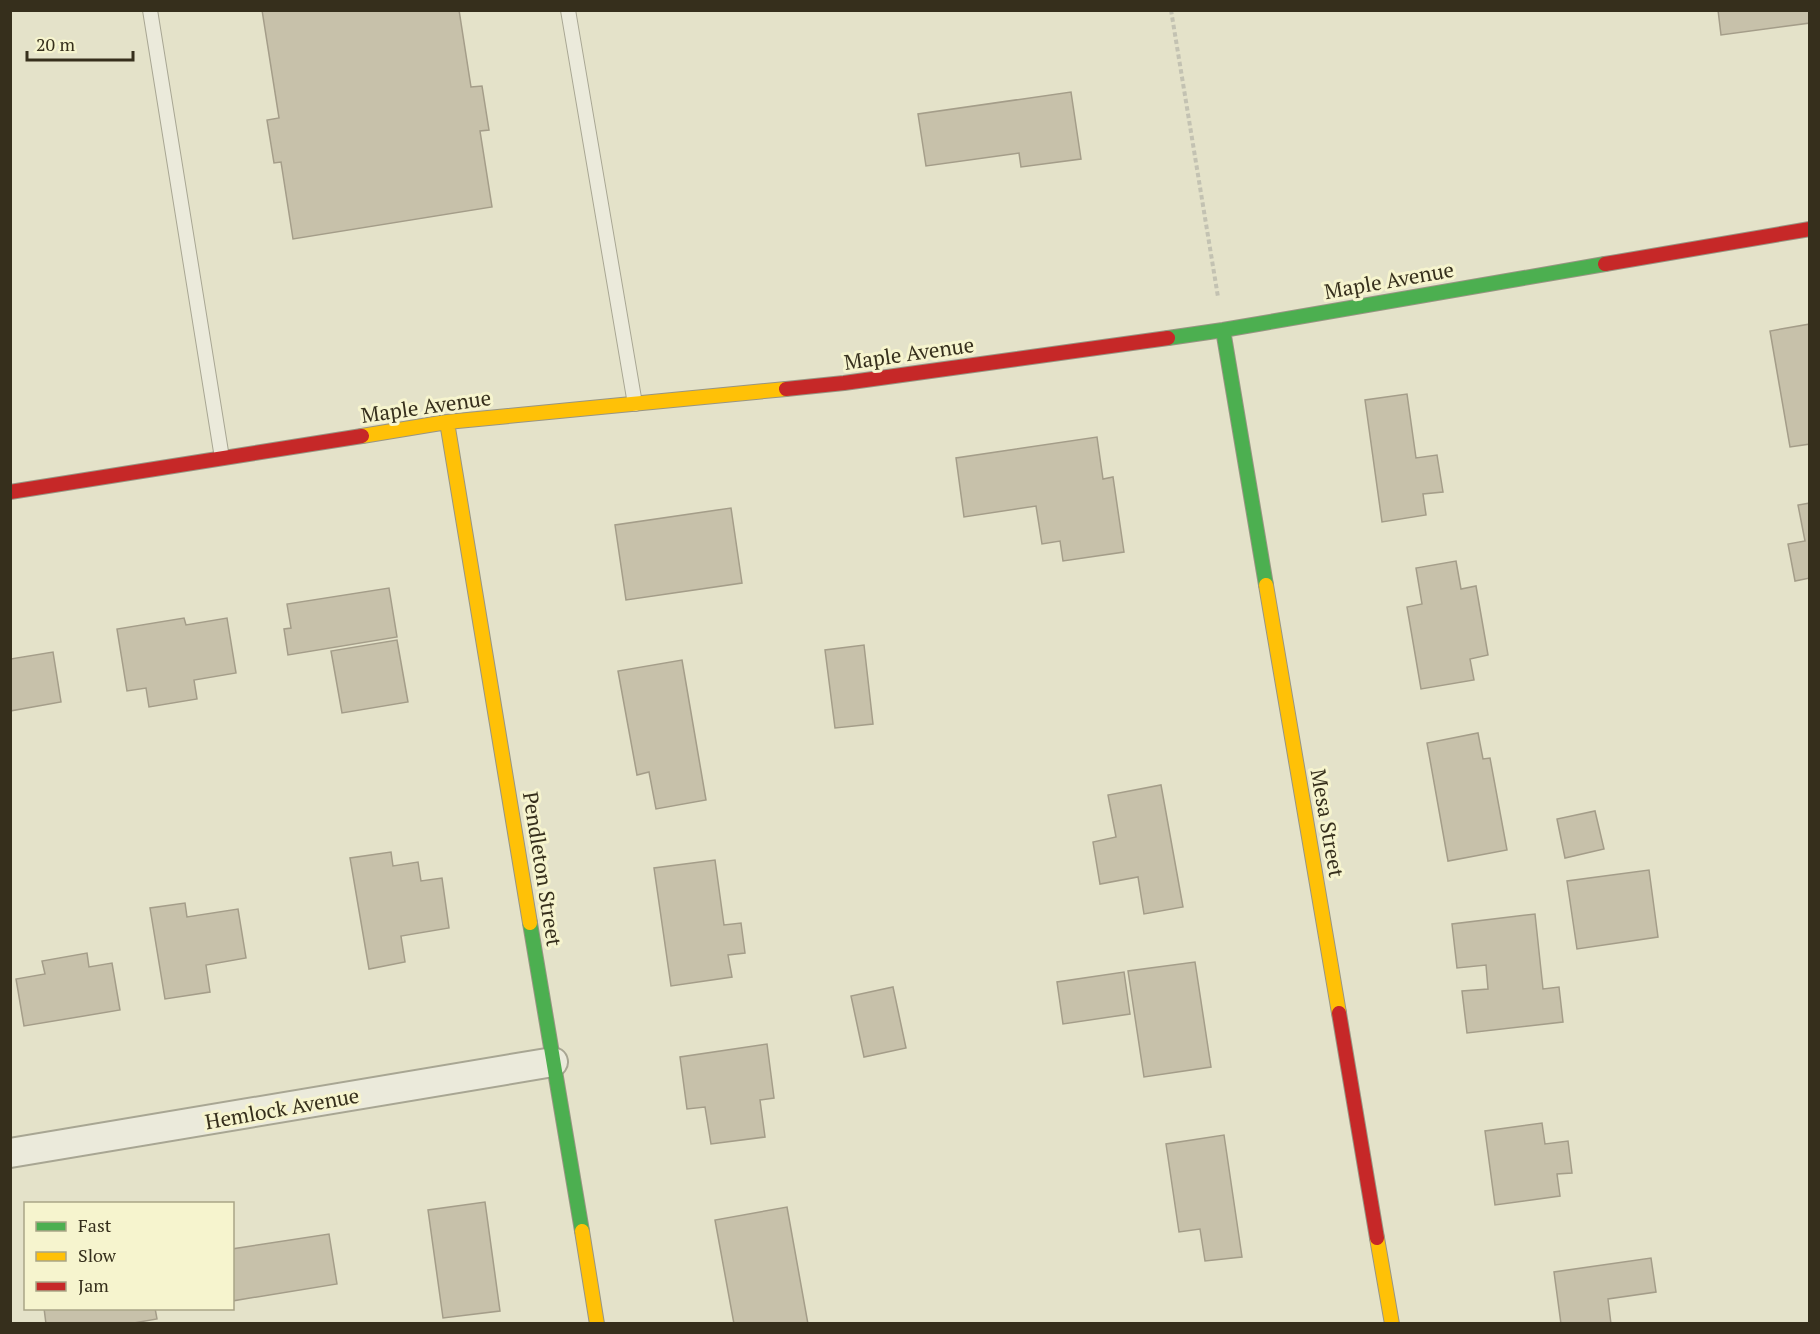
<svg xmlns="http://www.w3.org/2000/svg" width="1820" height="1334" font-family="'PT Serif',serif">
	<rect width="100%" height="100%" fill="#e4e2c9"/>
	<path fill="#c7c1aa" stroke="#a49d89" stroke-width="1.5" d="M262,10h197l12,77 11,-1 7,44 -9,1 12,76 -199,32 -12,-77 -7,1 -7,-43 12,-2z
		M1718,10h92v13l-89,12z
		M1071,92l10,67 -60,8 -2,-14 -93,13 -8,-52z
		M1810,324v120l-20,3 -20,-116z
		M1407,394l9,64 21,-3 6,37 -20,2 3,21 -44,7 -17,-122z
		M1097,437l6,42 10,-2 11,75 -61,9 -3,-20 -18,3 -6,-38 -72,11 -8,-59z
		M1810,503v75l-15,3 -7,-37 17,-3 -7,-36z
		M731,508l11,75 -116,17 -11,-75z
		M1456,561l5,28 15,-3 12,69 -18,4 4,21 -53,9 -14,-82 15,-3 -6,-36z
		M389,588l8,49 -109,18 -4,-26 7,-1 -4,-24z
		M184,618l2,7 41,-7 9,55 -42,7 3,19 -48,8 -3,-19 -19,3 -10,-62z
		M397,640l11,62 -66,11 -11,-62z
		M864,645l9,79 -38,4 -10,-78z
		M53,652l8,50 -51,9v-54l1,2z
		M682,660l24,140 -50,9 -7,-37 -12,3 -19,-104z
		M1478,733l5,26 7,-1 17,92 -59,11 -21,-118z
		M1161,785l22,122 -39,7 -6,-37 -38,7 -7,-42 23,-5 -8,-42z
		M1595,811l9,38 -39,9 -8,-39z
		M391,852l2,14 25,-4 3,19 21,-3 7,50 -48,8 4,26 -36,7 -19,-111z
		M715,860l9,65 17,-2 4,30 -17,2 4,22 -61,9 -17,-118z
		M1649,870l9,67 -81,12 -10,-68z
		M185,903l2,14 51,-8 8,49 -40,7 4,27 -45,7 -15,-91z
		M1535,914l8,75 16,-2 4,35 -96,11 -5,-42 26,-2 -2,-24 -29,3 -5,-44z
		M87,953l2,14 23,-4 8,47 -96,16 -8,-47 29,-5 -3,-13z
		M1195,962l16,105 -67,10 -16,-106z
		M1124,972l6,42 -67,10 -6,-42z
		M893,987l13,61 -42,9 -13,-61z
		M767,1044l7,54 -14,2 5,37 -54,7 -6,-37 -18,2 -7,-52z
		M1542,1123l3,21 23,-3 4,32 -15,1 3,22 -65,9 -10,-74z
		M1224,1135l18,122 -37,4 -5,-32 -21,3 -13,-88z
		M485,1202l15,109 -57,7 -15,-108z
		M787,1207l21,117h-74l-19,-104z
		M329,1234l8,50 -105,17v-52z
		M1651,1258l5,34 -48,7 3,25h-50l-7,-52z
		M44,1308h111l2,11 -29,5h-82z"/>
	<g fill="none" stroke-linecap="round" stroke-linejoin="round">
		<defs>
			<path id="lane" d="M150,10l72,448
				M568,10l67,394"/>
			<path id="street" d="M10,1153l543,-91"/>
			<path id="fast" d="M1223,330l43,255
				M1168,338l55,-8 382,-66
				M530,923l52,308"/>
			<path id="slow" d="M447,422l83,501
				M362,436l85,-14 339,-33
				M1266,585l73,428
				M582,1231l15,93
				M1377,1238l15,86"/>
			<path id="jam" d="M1605,264l205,-35
				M786,389l58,-6 324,-45
				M10,492l352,-56
				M1339,1013l38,225"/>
		</defs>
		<use href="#lane" stroke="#a8a693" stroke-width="16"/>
		<use href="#street" stroke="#a8a693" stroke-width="32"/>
		<use href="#fast" stroke="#989583" stroke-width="16"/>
		<use href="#slow" stroke="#989583" stroke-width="16"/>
		<use href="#jam" stroke="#989583" stroke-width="16"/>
		<path stroke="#c3c2b2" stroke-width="4" stroke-dasharray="4.5 3" stroke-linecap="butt" d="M1171,10l47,287"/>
		<use href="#lane" stroke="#ebeadb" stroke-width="14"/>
		<use href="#street" stroke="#ebeadb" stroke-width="28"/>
		<use href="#fast" stroke="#4caf50" stroke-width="14"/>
		<use href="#slow" stroke="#ffc107" stroke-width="14"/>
		<use href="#jam" stroke="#c62828" stroke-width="14"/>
	</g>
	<g text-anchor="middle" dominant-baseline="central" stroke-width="6" stroke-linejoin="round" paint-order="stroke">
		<g font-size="21" fill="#362f1c" stroke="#f6f4ce">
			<text transform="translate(1389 280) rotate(-10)">Maple Avenue</text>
			<text transform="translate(909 353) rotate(-8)">Maple Avenue</text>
			<text transform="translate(426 406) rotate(-8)">Maple Avenue</text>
			<text transform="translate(1328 823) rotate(80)">Mesa Street</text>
			<text transform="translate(543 869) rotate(81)">Pendleton Street</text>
			<text transform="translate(282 1108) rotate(-10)">Hemlock Avenue</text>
		</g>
	</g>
	<rect width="1820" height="1334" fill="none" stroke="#362f1c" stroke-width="24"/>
	<rect x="24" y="1202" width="210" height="108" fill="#f6f4ce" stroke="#a9a587" stroke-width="1.5"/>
	<rect x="36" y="1222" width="30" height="9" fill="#4caf50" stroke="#a9a587" stroke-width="1.5"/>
	<text x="78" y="1232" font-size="18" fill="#362f1c">Fast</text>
	<rect x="36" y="1252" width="30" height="9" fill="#ffc107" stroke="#a9a587" stroke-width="1.5"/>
	<text x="78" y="1262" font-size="18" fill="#362f1c">Slow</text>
	<rect x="36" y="1282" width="30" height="9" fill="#c62828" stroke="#a9a587" stroke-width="1.5"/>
	<text x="78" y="1292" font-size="18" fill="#362f1c">Jam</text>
	<path d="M27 51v9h106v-9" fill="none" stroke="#362f1c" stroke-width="3"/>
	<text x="36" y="51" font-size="18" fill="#362f1c" stroke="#f6f4ce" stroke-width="4.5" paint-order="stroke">20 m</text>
</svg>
